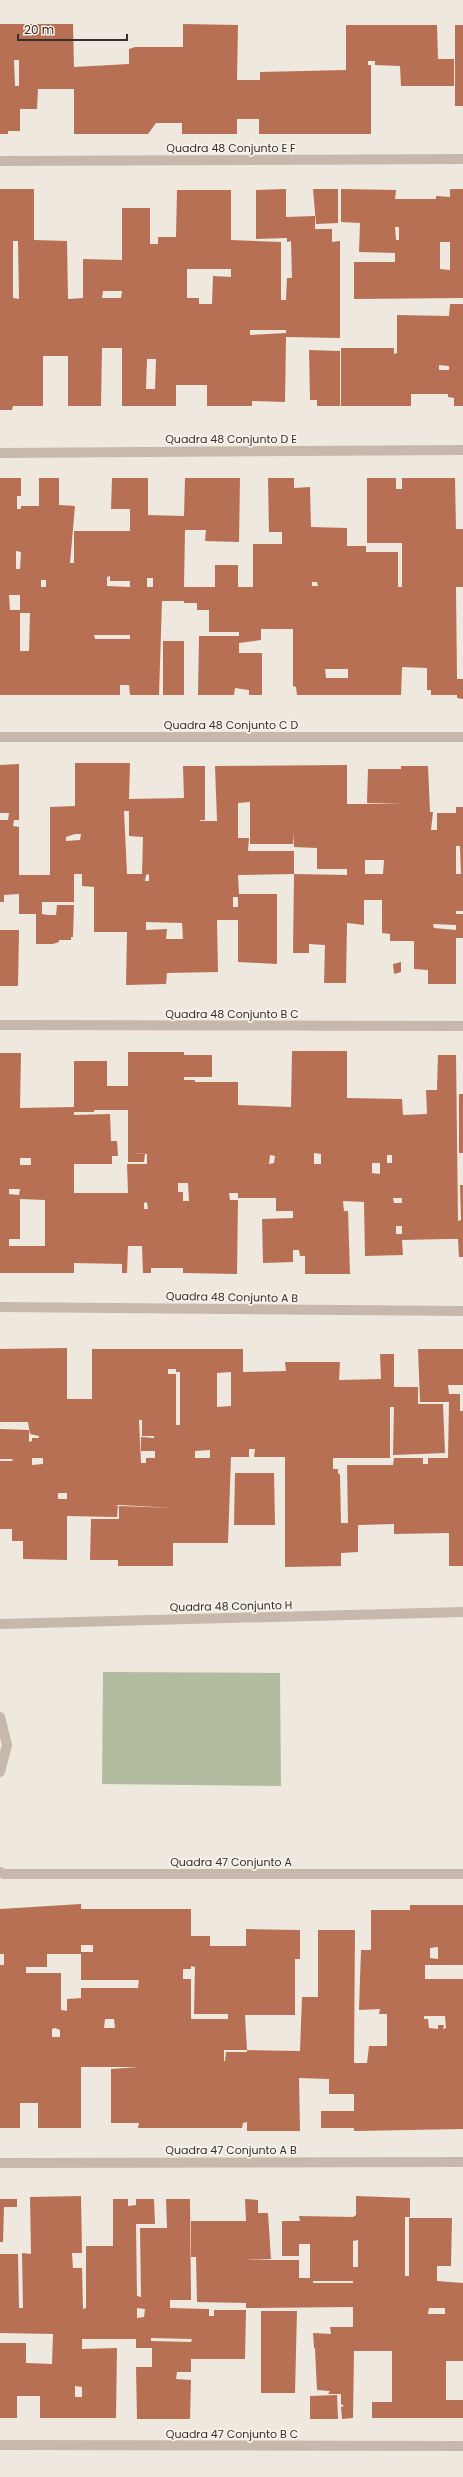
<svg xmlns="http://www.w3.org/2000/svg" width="463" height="2477" font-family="Poppins,sans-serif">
	<rect width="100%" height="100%" fill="#efe8de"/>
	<path fill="#b2bda0" d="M103,1672l177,1 1,113 -179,-2z"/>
	<path fill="#b77054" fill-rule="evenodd" d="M0,24h73l1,43 55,-3v-15l6,-2h48v-23l55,1 -1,55h23v-8l86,-2v-45h91l1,34h16v27h-53l-1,-20 -25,-1v-4h-7v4h3v69h-112v-15h-22v15h-55v-11h-26l-8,11h-74v-45h-36l-1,20h-17v22h-12v3h-8zM14,60h5v26h-4z
		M455,25h8v81h-8z
		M0,189h34v51l33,1 1,58 15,-1v-39l39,1v-52h28v36h8v-7h18l1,-47h54v50l50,2v58h5l1,-22h5l-1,-37 -4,1v-4l-31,1v-49l30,-1v28l29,-1v13h17v13l8,-1v97l-54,-1 -1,65 -33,-1v5h-45v-21h-31v21h-54v-58h-20l-1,58h-33v-50h-25v50h-30l-1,4h-12zM13,241h5l1,58 -6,-1zM187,269h44v8l-18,-1 -1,28h-13v-6h-12zM103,291h19l-1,7h-19zM250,330h36v3l-36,2zM147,359h9l-1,30h-9z
		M313,189h25v34l-22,1z
		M341,189l55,1 -1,9h41v-3l14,1v-8h13v109l-109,1v-37h41v-9l-36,-1 1,-29 -19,-1zM395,227h4v13h-3zM440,242h10v28l-10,-1z
		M450,304h13v102h-9v-8l-6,-1v-3h-37v12h-70v-58h53v6l3,-1v-38l52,1zM439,365l10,1v4h-10z
		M309,350l31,1v55h-23v-6h-7z
		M0,478h21v18h-4v13h4v-3h18v-28h20v27l16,1 -5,57h4v-32h56v-22h-19l1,-31h36v37l36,1 1,-38h55l-1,64 -34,-1 1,-11h-21l-1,57h31v-22h23v22h15v-43h29v-12h-13l-1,-54h26v10l16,-1 1,40 36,1v18h19v6h32v35h4v-44h-35v-65h29v11h6v-11h53l1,51h7v58h-7l1,92h6v20l-6,-1v-3h-26v-5h-4v-22l-25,-1 -1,28h-104l-1,-8 -3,-1v-57h-32v11l-22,3v10h23v42h-13v-5l-14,-2 -1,7h-36l1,-59h40v-4h-30v-22h-12v-7h-13v-2h-22l-3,94h-29l-1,-10h-9v10h-120zM16,551l5,1 -1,17h-4zM110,576v5h20v6l-23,-1v-9zM147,578h6v9h-6zM41,580h5v7h-5zM312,582h5l1,4h-6zM9,595h11v15h-10zM20,613h10l-1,38h-9zM94,635h36v4h-35zM325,669h23v9h-22z
		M163,641h21v54h-21z
		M75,763h55l-1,36 55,-1 -1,-32h22v54h-5v1h17l-2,-55 132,-1v39h56l-36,-1 1,-34h33v-3h27l2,46h3l-2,18h6v-17h19v-6h7v104h-7v3h7v24h-7v46h-28v-14l-14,-1v-28h-24v-7l-8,-1v-33h-18v25l-17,-2 -1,60h-22l1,-38 -16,-1v9h-16l1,-79 -56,1 1,19h38v70l-39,-2v-42h-21l1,52 -51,1 -1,11 -40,1 1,-53h-33v-45l-12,-1v-12h-8v28h-32v12l6,1h8l1,-10h17l-1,32h-2v3h-12v2l-6,2h-17v-30h-17v-20l-15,1v7h-4v-82h8l1,-7h-9v-48l19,-1v56h-5l-1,6 6,1v48h31v-68l25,-1zM250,802v42h43v-12l1,15 23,1v21h30v6l-53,-1v-23h-46l1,-13h-11v-35zM124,811h5v25l14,1 -1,37h-15zM75,834h6l-1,6 -14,1v-4zM456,846h4l1,28h-5zM365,860h19l-1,14h-18zM149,874v7h-4l1,-6zM233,897h5v10h-5zM146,922l36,1 1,16h-17l1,-10 -21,1zM433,924l23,1v5l-22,-2z
		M0,930h19l-1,56h-18z
		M401,962v10l-7,2 -1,-10z
		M292,1051h55v47l55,1 1,16 24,-1 -1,-24h11l1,-35h18l2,166 3,-1 -1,-35h3v72h-4l-1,-18h-12l-44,1 1,15 -38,1 -1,-54 -21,-1 1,10h4l2,63h-45v-18h-5l-1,-6h-6v12l-30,1 -1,-44 31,-1v-7h-17v-13h-38v-5h-9l1,7h8l-1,74 -54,-1v-5h-32v5h-8l-1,-27h-14l-1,27h-5v-9l-48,-1v10h-74v-220h21l-1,55 54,-1v-46h33v25h21v-34h56v3h28v22h-28v3h11v2h43v23l53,2zM94,1110h34v52h16l1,-8 -11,-1 13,1v10h-20l1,29h-54v-29h38v-8h6l-1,-15h-6l-1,-27 -36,1v-3h20zM314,1153l7,1v10h-7zM270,1155l5,1 -1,7 -5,1zM387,1155h5v8h-5zM20,1158h11v7h-11zM372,1163h8v11l-8,-1zM178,1183h10l1,18h-6v-9h-5zM9,1189h11l-1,6 -10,-1zM393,1198h9v5h-8zM20,1199l25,1v46h-36v-7h11zM147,1202l1,7h-4v-6zM396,1226h6v8h-6z
		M459,1094h4v59h-4z
		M67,1348v51h25v-50h151v23l43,-1 -1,-9h55l-1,18 42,-1 -1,-25h14v33h24v17h25l2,49 -52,2 1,-48h-4v51h-57v11h5v4l2,2 1,48h7l-1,-58h46l1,-7h29v6h5v-6h20l1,-56h-29l-2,-53h45v36h-15l1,9h11v17h3v155h-14v-33l-55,1v-10l-36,1v27l-17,1v13l-56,1v-110h-31l1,-8h-6v8h-18l-3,86h-55v23h-55v-6h-28l1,-41h28v-13l56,2 -56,-3 -4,1h3l-1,11 -50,-1v44l-44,-1v-18h-11v-12h-12v-68h13l-1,-2h-12v-30l29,1v12l3,-1v-3h7v-2l-9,-2 -2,-12h-28v-73zM168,1369h8v3h4v53h-4v-51h-8zM231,1372v34l-14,1v-34zM139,1420h3v16h12v2l-13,-1v14h14v7h-9v5h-5zM210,1450v8h-15v-7zM32,1458h11v6l-11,1zM58,1493h9v6h-9z
		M235,1473h39l1,52h-41z
		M81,1904v5h110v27h19v10h36v-17l54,1v29h-5v56h-50l2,35h-23v11h1l1,-9h21v-2l53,1 2,-54h16v-67h37l-1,133h13l2,-17h18v-32h-8l1,-5 -21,1 2,-60h10v-40h39v-5h53v60h-38v14h38v150l-109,2v-3h-33v-17h33v-17h-25v-15l-30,-1 1,53h-53v-9l-4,1 -1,5h-104l1,-5h-28v-54l28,-2h-58v61h-43v-25h-18v25h-20v-163h4v-11h-4v-45zM81,1945h12v7h-12zM438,1947v12l-8,-1v-10zM47,1954h34v26h58l-1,8h-57v10l-14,1v12l-6,-1v-37h-35v-6h21zM191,1966l4,1 -1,47h34v5h-37v-40h-8v-10h8zM424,2016h21l1,12 -3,1 1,-4h-6v4l-9,-1 -1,-9h-4zM105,2019h9l1,9h-11zM55,2028l5,2v7h-8v-8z
		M81,2196l1,57h-10l1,15h9l1,41 3,-1v-62h27v-47h15v7l8,-1v-6h18l1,25h-19l1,72 4,1 -1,-69h27l-1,-29h24l1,101h-21v8l39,1v7h5v-6h32l-1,49h-54v13h-14l-1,7 15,1 -1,39h-53l-1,-52h16v-19h-16v-9h-54v10l35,-1 -1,70h-76v-22h-23v22h-17v-75h26v20l26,1 1,-30 -53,-1v-79h18l1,54h4l-1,-55 9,1 -1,-57zM137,2308l8,1 -1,8 -7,1zM151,2338l41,1 -1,3 -40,-1zM75,2386l7,1v10h-7z
		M356,2196l54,2v19h-5v59h4v-58h43l-1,48h-14v15l26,2v78h-17v39h17v18h-91v-16h20v-51h-38l-1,67 -11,1 -1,-12 3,-1 -3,-2v-10h-13l2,-3 -13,-1 -2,-41 2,1 -3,-2 -1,-15 18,1 -1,-7h23v-20l-107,1v-5l-49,-1 -1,-45h-5v-36h55l-1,-22 13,1v13h10l3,46 -26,1h54v18h11v-34h-11v12h-17v-35h18l-1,-5 54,1 3,-2zM358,2240v27h-5v-26zM313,2281h40v2h-40zM429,2308h16v6h-17z
		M0,2199h17v8h-13l-1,35h-3z
		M261,2311h36l-2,82h-34z
		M337,2395l1,24h-28v-23z"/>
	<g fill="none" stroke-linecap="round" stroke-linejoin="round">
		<path stroke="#c6b9ab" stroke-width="10" d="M0,161l463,-2
			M0,453l463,-3
			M0,737h463
			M0,1025l463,1
			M0,1307l463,4
			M0,2163l463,-1
			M0,2445l463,1"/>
		<path stroke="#c6b9ab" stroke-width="10" d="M0,1624l463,-12
			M0,1717l7,28 -7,27
			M0,1872l4,2h459"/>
	</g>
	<g text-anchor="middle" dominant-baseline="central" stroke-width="3.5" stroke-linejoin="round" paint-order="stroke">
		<g font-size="11" fill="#352e2a" stroke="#f8f2ea">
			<text x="231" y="148">Quadra 48 Conjunto E F</text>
			<text x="231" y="439">Quadra 48 Conjunto D E</text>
			<text x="231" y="725">Quadra 48 Conjunto C D</text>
			<text x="232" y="1014">Quadra 48 Conjunto B C</text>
			<text transform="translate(232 1297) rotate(1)">Quadra 48 Conjunto A B</text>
			<text transform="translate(231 1606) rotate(-1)">Quadra 48 Conjunto H</text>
			<text x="231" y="1862">Quadra 47 Conjunto A</text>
			<text x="231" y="2150">Quadra 47 Conjunto A B</text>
			<text x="232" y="2434">Quadra 47 Conjunto B C</text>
		</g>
	</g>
	<path d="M18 34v6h109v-6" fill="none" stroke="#352e2a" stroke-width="2"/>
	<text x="24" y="34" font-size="12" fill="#352e2a" stroke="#f8f2ea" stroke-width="3" paint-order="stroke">20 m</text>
</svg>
